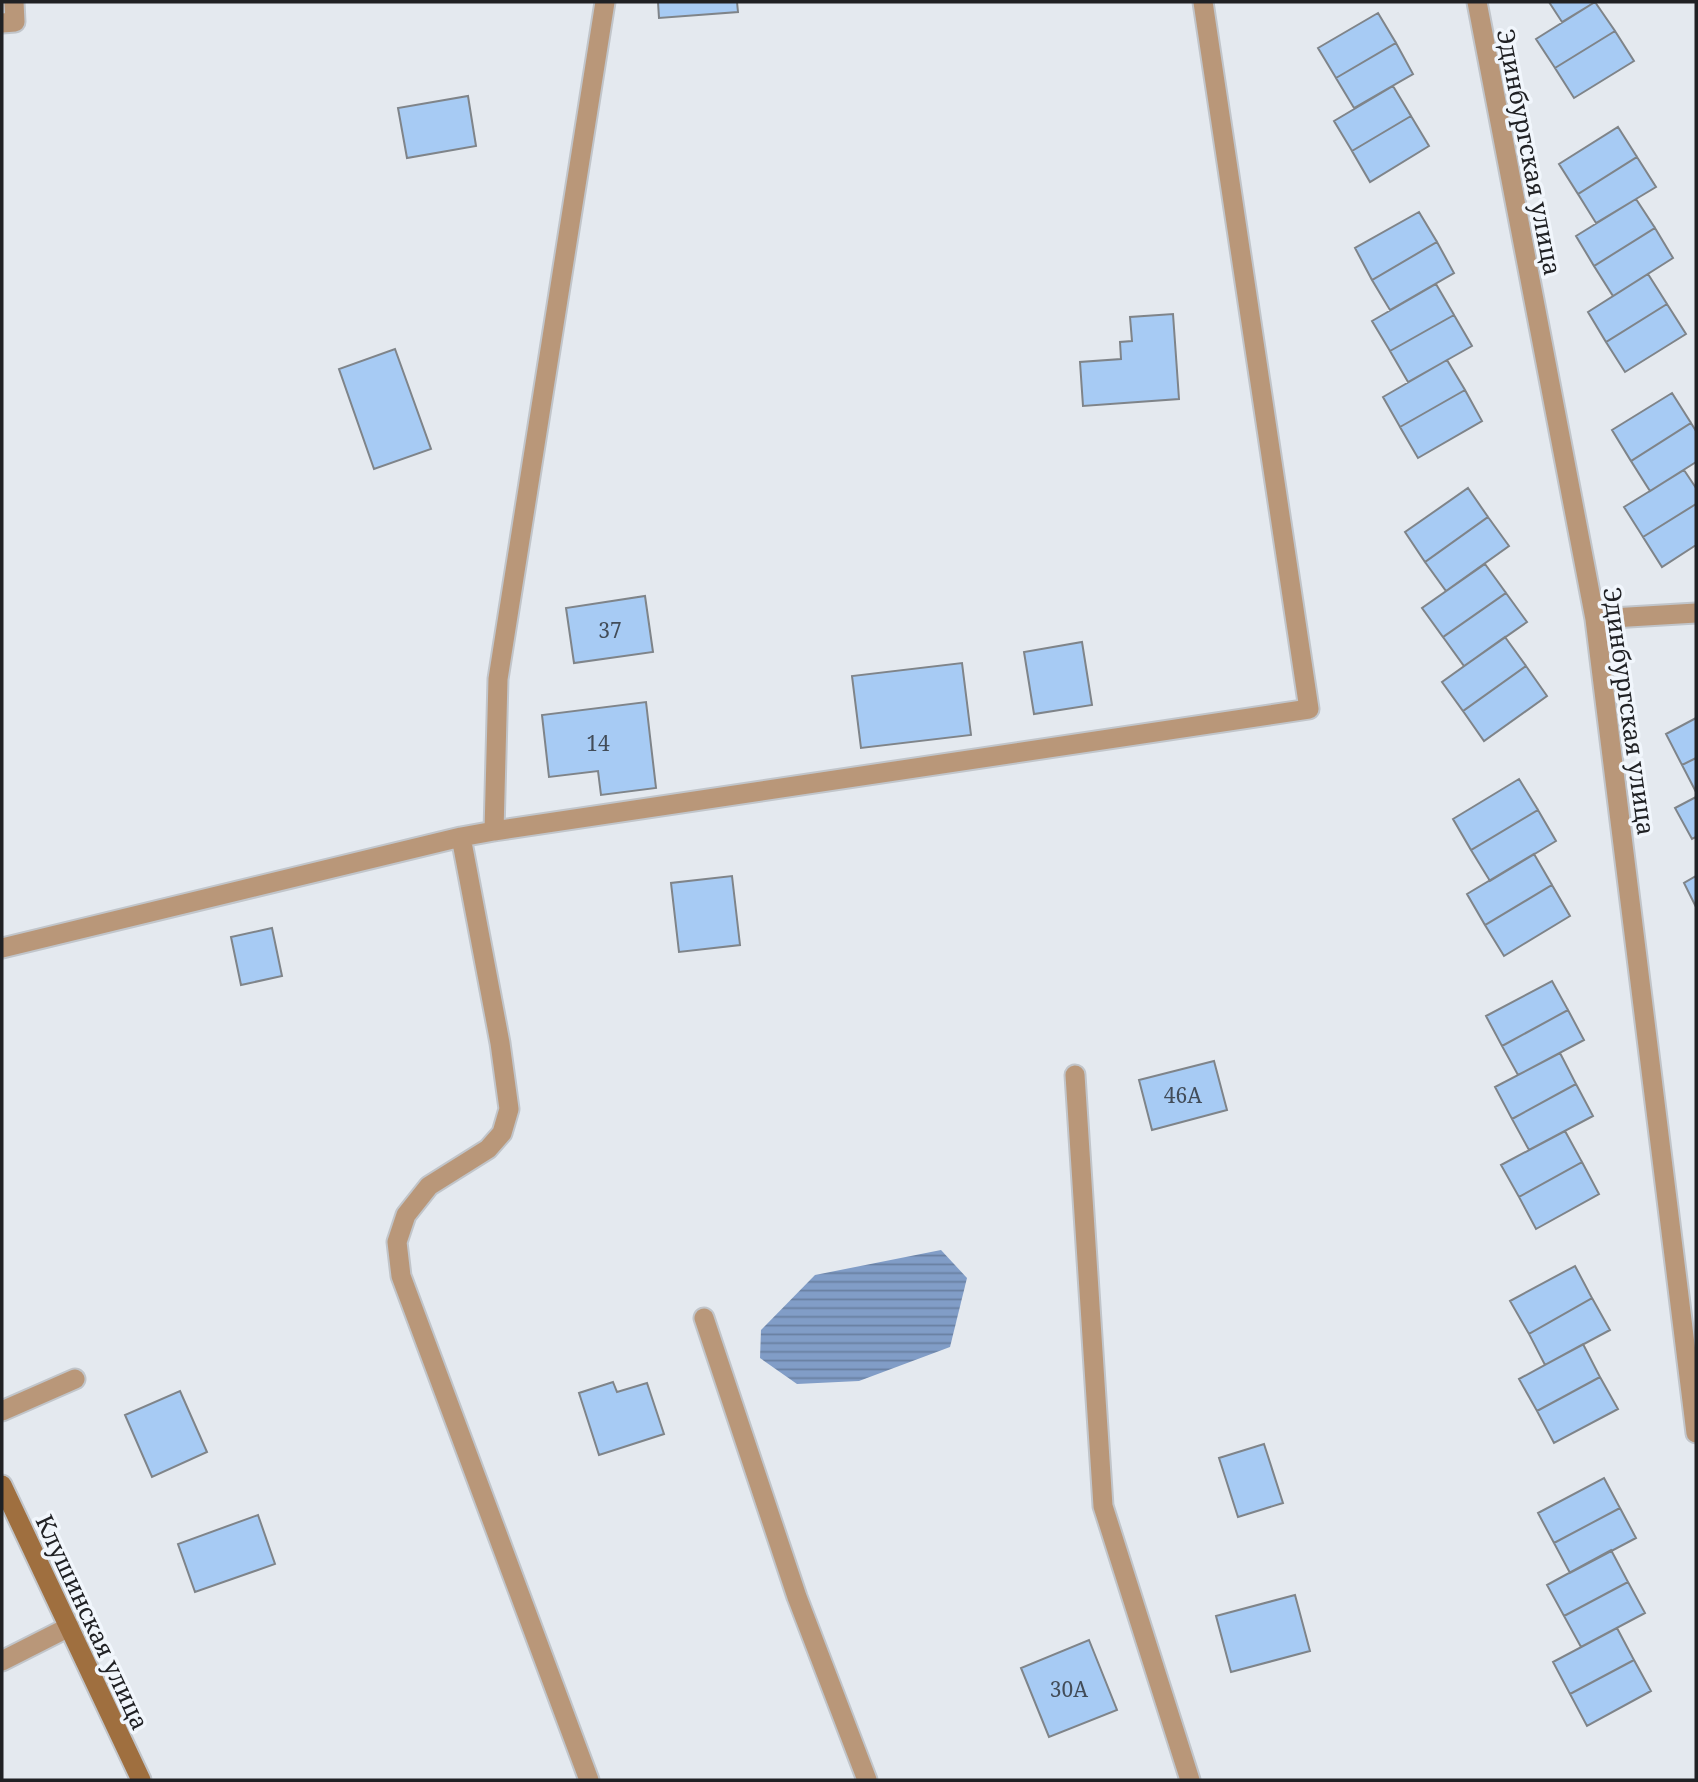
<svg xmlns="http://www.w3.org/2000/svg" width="1698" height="1782" font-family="'Noto Serif',serif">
	<defs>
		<pattern id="water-rules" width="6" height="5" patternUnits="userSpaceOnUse" patternTransform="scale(1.75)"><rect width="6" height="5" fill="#819dc7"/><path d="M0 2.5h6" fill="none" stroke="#6980a1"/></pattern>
	</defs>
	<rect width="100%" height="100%" fill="#e4e9ef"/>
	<path fill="url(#water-rules)" d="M941,1250l26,28 -17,69 -91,34 -62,3 -37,-26 1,-28 54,-55z"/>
	<path fill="#a7cbf4" stroke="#7f8489" stroke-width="2" d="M658,2h79l1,10 -79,6z
		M1549,2h46l-33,20z
		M1595,2l20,29 -60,37 -19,-29z
		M1378,13l18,30 -60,35 -18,-30z
		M1615,31l19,30 -60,37 -19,-30z
		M1396,43l17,31 -59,34 -18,-30z
		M1393,86l18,30 -59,35 -18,-30z
		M468,96l8,50 -69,12 -9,-50z
		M1411,116l18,30 -59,36 -18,-31z
		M1618,127l19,30 -59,37 -19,-30z
		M1637,157l19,30 -60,36 -18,-29z
		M1636,199l19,29 -61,38 -18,-30z
		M1419,212l18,30 -65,38 -17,-32z
		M1655,228l18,30 -60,38 -19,-30z
		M1437,242l17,31 -64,37 -18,-30z
		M1648,274l19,30 -61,38 -18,-30z
		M1436,284l18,31 -64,36 -18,-30z
		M1667,304l19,30 -61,38 -19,-30z
		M1173,314l6,85 -96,7 -3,-44 41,-3 -1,-17 12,-1 -2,-24z
		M1454,315l18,31 -64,36 -18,-31z
		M395,349l36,100 -57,20 -35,-100z
		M1447,360l18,30 -65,37 -17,-30z
		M1465,390l17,31 -64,37 -18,-31z
		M1672,393l19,30 -60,38 -19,-31z
		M1691,423l5,8v31l-46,29 -19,-30z
		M1684,470l12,18v16l-53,33 -19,-30z
		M1468,488l20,29 -63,45 -20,-30z
		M1696,504v41l-34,22 -19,-30z
		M1488,517l21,29 -63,45 -21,-29z
		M1485,564l21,29 -63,44 -21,-29z
		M1506,593l21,29 -63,44 -21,-29z
		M645,596l8,56 -79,11 -8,-55z
		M1505,637l21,29 -63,45 -21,-29z
		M1082,642l10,63 -58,9 -10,-62z
		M962,663l9,72 -110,13 -9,-72z
		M1526,666l21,30 -63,45 -21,-30z
		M646,702l10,86 -55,7 -3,-24 -49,6 -7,-62z
		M1696,718v40l-14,7 -16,-31z
		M1696,758v34l-14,-27z
		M1519,779l19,31 -67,40 -18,-31z
		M1696,797v40l-4,2 -17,-31z
		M1538,810l18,31 -66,40 -19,-31z
		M1534,854l18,31 -67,40 -18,-31z
		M732,876l8,69 -61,7 -8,-69z
		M1696,876v31l-12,-24z
		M1552,885l18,31 -66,40 -19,-31z
		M272,928l10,48 -41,9 -10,-48z
		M1552,981l16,29 -66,36 -16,-30z
		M1568,1010l16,30 -66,35 -16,-29z
		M1560,1053l16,31 -64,35 -17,-32z
		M1214,1061l13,49 -75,20 -13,-50z
		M1576,1084l17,32 -64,34 -17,-31z
		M1565,1131l17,31 -63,35 -18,-32z
		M1582,1162l17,32 -63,35 -17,-32z
		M1575,1266l17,32 -63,36 -19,-33z
		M1592,1298l18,32 -65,35 -16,-31z
		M1583,1344l17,33 -63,34 -18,-32z
		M1600,1377l18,32 -64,34 -17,-32z
		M613,1382l4,10 30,-9 17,51 -65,21 -20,-62z
		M180,1391l27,61 -55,25 -27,-62z
		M1264,1444l19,59 -45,14 -19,-59z
		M1604,1478l16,30 -66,35 -16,-30z
		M1620,1508l16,30 -66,35 -16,-30z
		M258,1515l17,49 -80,28 -17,-48z
		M1611,1550l17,32 -64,34 -17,-31z
		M1628,1582l17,31 -64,34 -17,-31z
		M1295,1595l15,56 -79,21 -15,-56z
		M1617,1628l17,32 -64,34 -17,-32z
		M1089,1640l28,70 -68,27 -28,-69z
		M1634,1660l17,31 -64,35 -17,-32z"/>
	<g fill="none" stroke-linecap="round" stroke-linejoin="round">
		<defs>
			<path id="service" d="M2,23l13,-1 -1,-20
				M2,1411l73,-32"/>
			<path id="minor" d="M1477,2l118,617 101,814
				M1595,619l101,-6
				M494,831l4,-152 107,-677
				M461,837l39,206 9,66 -7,24 -14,16 -59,37 -23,29 -9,27 4,34 188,504
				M2,948l459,-111 33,-6 815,-122 -106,-707
				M1075,1075l28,431 87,274
				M704,1318l93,279 70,183
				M2,1661l67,-34"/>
			<path id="secondary" d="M2,1485l139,295"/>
		</defs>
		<use href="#service" stroke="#c1c5ca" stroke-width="23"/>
		<use href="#minor" stroke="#c1c5ca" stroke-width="23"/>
		<use href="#secondary" stroke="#c1c5ca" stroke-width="23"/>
		<use href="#service" stroke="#b99779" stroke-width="19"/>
		<use href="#minor" stroke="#b99779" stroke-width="19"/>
		<use href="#secondary" stroke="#9f6f3f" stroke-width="19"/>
	</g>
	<g text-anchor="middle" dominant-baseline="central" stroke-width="7" stroke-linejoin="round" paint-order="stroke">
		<g font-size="21" fill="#424c58">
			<text x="610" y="630">37</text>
			<text x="598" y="743">14</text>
			<text x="1183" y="1095">46А</text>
			<text x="1069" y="1689">30А</text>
		</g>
		<g font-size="24" fill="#202124" stroke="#f1f6fc">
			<text transform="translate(1530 152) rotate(79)">Эдинбургская улица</text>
			<text transform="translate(1630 711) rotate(82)">Эдинбургская улица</text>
			<text transform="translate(93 1622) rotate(65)">Клушинская улица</text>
		</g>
	</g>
	<rect width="1698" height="1782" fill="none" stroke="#202124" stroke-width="7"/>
</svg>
